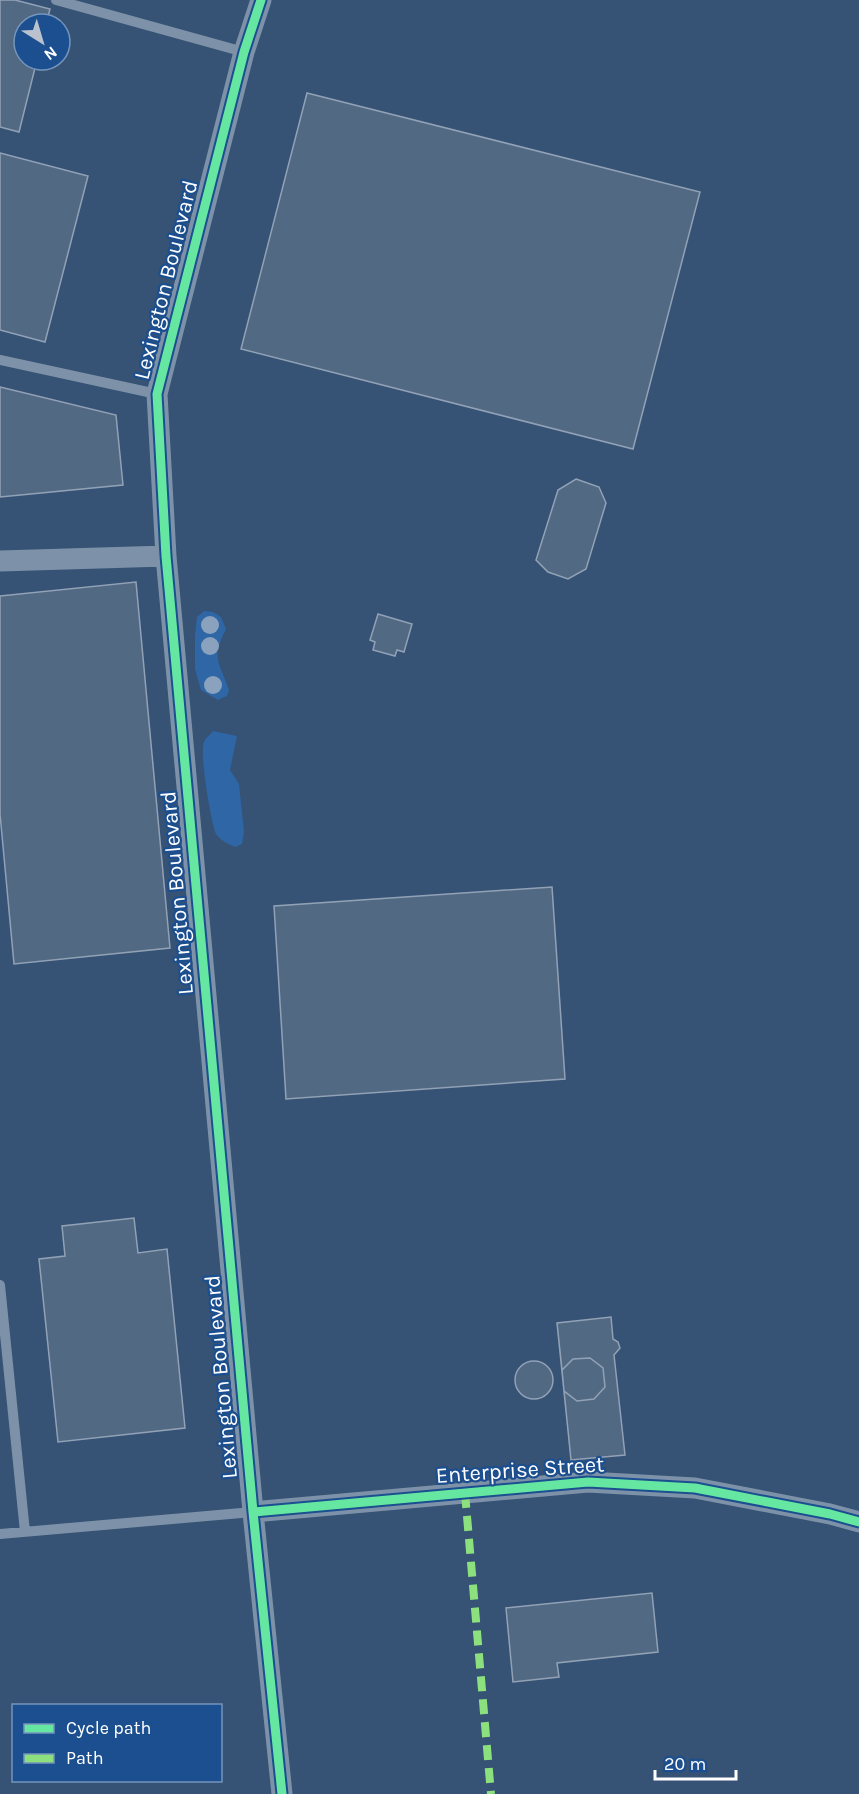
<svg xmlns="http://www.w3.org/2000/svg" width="859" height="1794" font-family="Karla,sans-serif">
	<rect width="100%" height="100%" fill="#365274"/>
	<path fill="#2f66a5" d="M204,611l9,1 8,5 5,12c-15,30 -7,32 3,61l-2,6 -9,4 -17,-10 -6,-21v-34l2,-18z
		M213,731l24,5 -7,34 9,14 5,48 -2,12 -7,3c-7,-3 -15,-7 -19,-13 -5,-11 -17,-82 -12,-92 1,-4 7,-8 9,-11z"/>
	<path fill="#526984" stroke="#92a2b6" stroke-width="1.5" d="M0,0h15l35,9 -4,15h-22v36h13l-18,72 -19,-5z
		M307,93l393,99 -67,257 -392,-100z
		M0,153l88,23 -43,166 -45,-12z
		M0,387l116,28 7,70 -123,12z
		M576,479l23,8 7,16 -20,66 -18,10 -20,-7 -12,-12 22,-70z
		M136,582l34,366 -156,16 -14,-150v-218z
		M378,614l34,10 -8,28 -7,-2 -2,6 -22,-6 2,-8 -5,-2z
		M552,887l13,192 -279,20 -12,-193z
		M134,1218l4,35 29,-4 18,179 -127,14 -19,-183 26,-3 -3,-30z
		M611,1317l2,22 5,3 2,6 -6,7 11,100 -54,5 -7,-69 13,10 17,-2 11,-12 -2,-19 -13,-10 -17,1 -11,11 -5,-47z
		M611,1317l2,22 5,3 2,6 -6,7 11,100 -54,5 -14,-137z
		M590,1358l13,10 2,19 -11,12 -17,2 -13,-10 -2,-21 11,-11z
		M515 1380a19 19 0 1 1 38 0a19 19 0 1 1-38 0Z
		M515 1380a19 19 0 1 1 38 0a19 19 0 1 1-38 0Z
		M652,1593l6,59 -101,11 2,14 -46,5 -7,-74z"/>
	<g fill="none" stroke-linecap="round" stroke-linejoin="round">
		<path stroke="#7d92a8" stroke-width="10" d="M56,0l188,52
			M0,360l157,34
			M0,1285l25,247
			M0,1534l253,-22"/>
		<path stroke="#7d92a8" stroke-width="21" d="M261,0l-17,52 -87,342 9,162 87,956 29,282
			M0,561l166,-5
			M253,1512l335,-30 107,6 135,26 29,8"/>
		<path stroke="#8de07e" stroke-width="8" stroke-dasharray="15 8" stroke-linecap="butt" d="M465,1493l26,301"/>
		<defs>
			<path id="cycleway" d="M261,0l-17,52 -87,342 9,162 87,956 29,282
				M253,1512l335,-30 107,6 135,26 29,8"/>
		</defs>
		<use href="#cycleway" stroke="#1b4f8f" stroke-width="13"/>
		<use href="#cycleway" stroke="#66e7a1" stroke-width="9"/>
	</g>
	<g fill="#8aa2be">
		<circle cx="210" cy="625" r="9"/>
		<circle cx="210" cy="646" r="9"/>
		<circle cx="213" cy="685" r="9"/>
	</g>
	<g text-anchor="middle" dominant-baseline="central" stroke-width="4.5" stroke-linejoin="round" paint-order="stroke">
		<g font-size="22" fill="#fff" stroke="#1b4f8f">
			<text transform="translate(166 280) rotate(-76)">Lexington Boulevard</text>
			<text transform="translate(177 893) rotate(-95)">Lexington Boulevard</text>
			<text transform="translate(221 1377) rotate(-95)">Lexington Boulevard</text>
			<text transform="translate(520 1470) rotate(-4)">Enterprise Street</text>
		</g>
	</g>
	<rect x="12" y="1704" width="210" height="78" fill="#1b4f8f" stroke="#7695bc" stroke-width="1.5"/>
	<rect x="24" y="1724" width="30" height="9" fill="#66e7a1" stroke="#7695bc" stroke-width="1.5"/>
	<text x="66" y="1734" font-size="18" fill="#ffffff">Cycle path</text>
	<rect x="24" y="1754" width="30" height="9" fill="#8de07e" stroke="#7695bc" stroke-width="1.5"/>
	<text x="66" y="1764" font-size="18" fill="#ffffff">Path</text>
	<g transform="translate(42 42) rotate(143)"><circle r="28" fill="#1b4f8f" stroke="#7695bc" stroke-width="1.5"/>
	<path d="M0-4.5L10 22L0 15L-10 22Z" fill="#b9c2ce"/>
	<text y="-9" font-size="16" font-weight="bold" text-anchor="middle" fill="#ffffff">N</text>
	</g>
	<path d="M655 1770v9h81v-9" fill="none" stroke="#ffffff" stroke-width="3"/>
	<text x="664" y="1770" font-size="18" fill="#ffffff" stroke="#1b4f8f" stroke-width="4.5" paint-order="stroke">20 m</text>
</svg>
